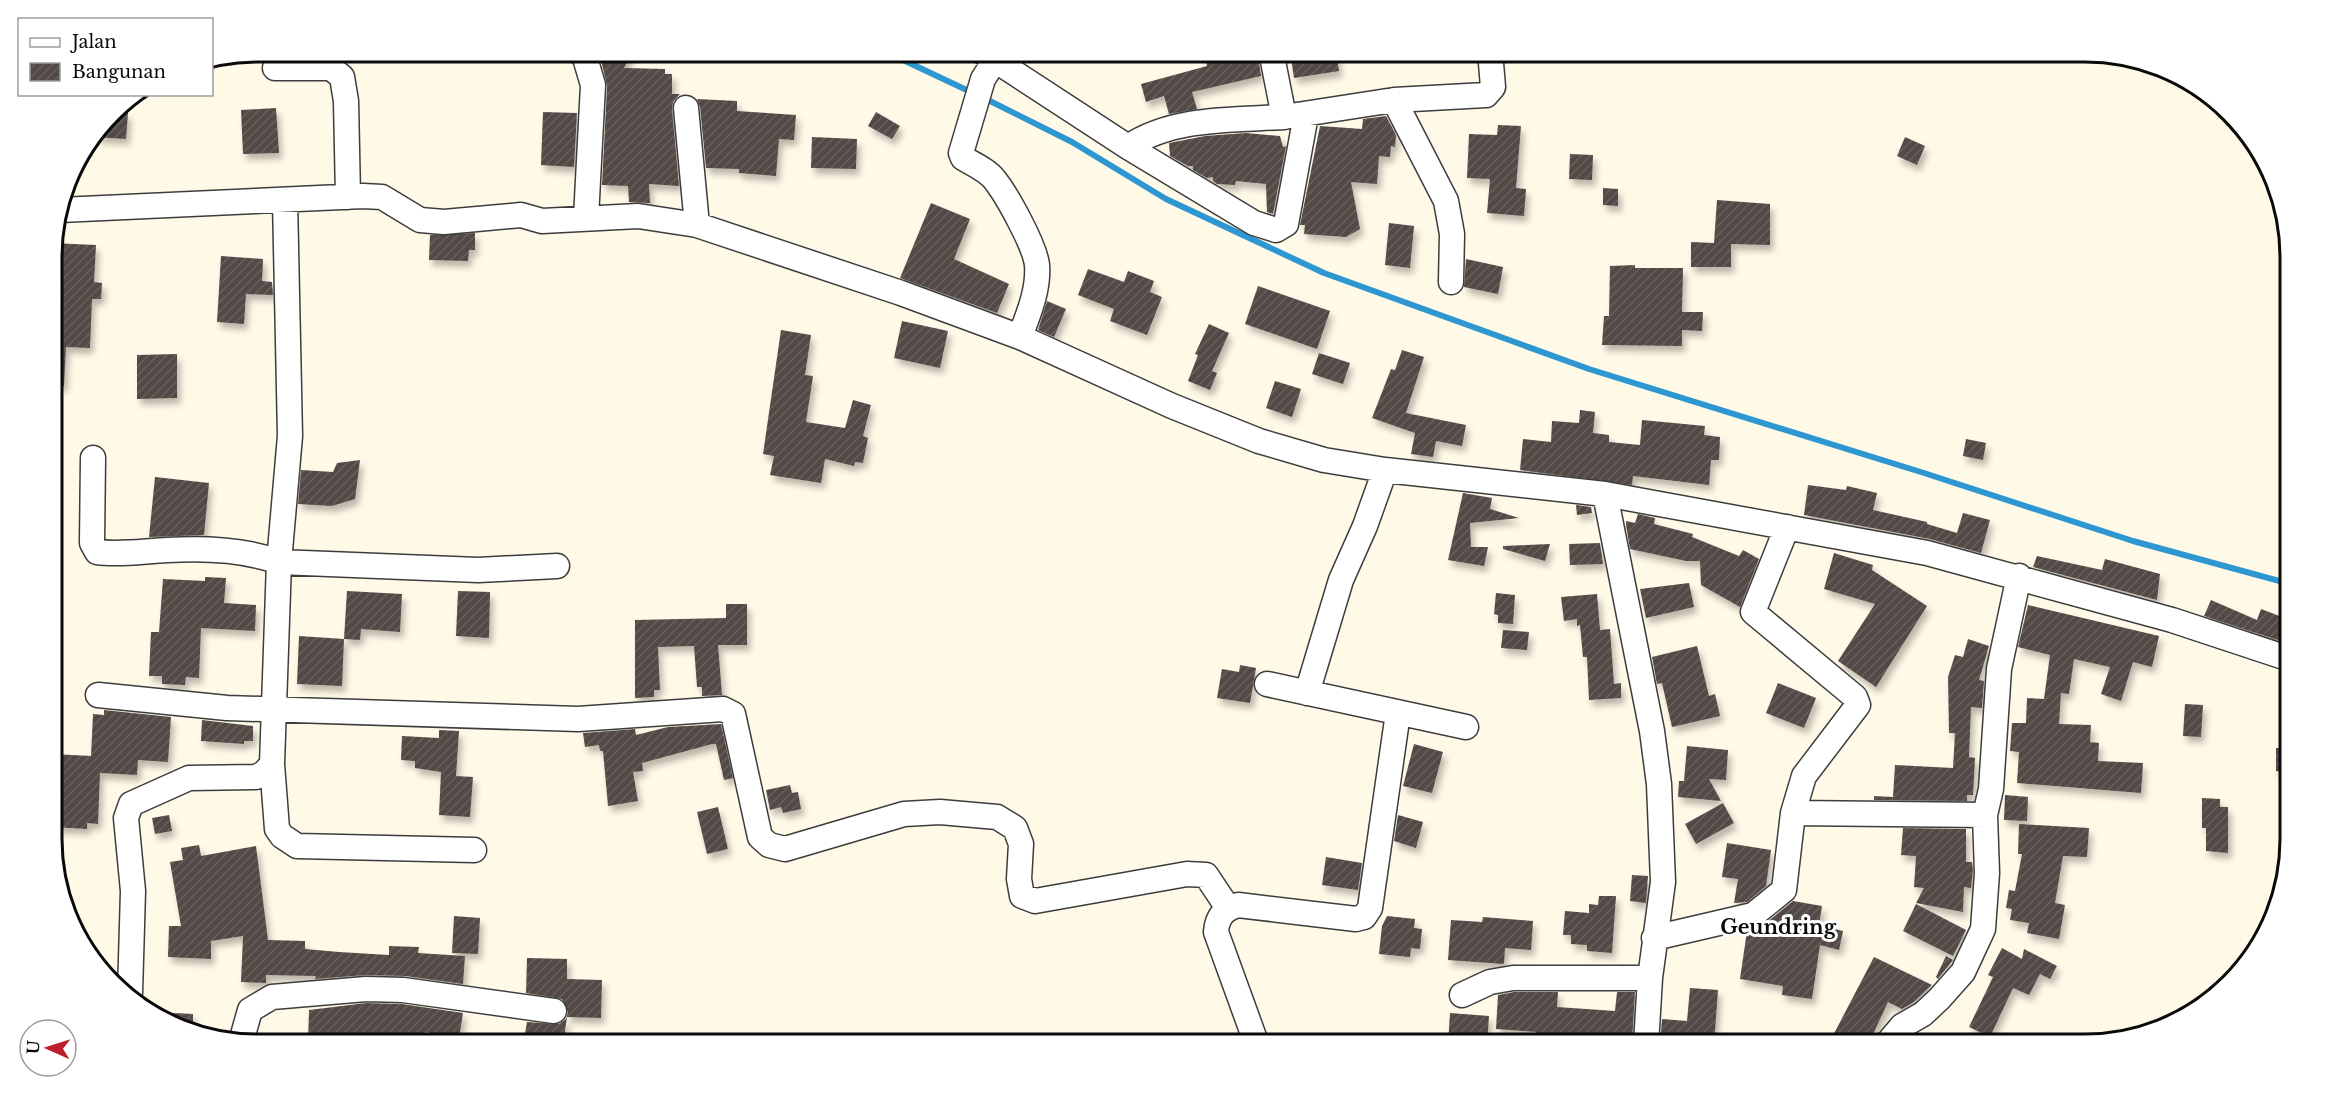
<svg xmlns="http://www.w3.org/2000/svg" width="2342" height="1096" font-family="'Libre Baskerville',serif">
	<defs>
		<pattern id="building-hatch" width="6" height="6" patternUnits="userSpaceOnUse" patternTransform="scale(1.5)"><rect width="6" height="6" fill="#534a46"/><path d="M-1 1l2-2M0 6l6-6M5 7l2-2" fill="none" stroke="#67605c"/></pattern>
		<filter id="shadow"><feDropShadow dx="3.5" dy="6" stdDeviation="3" flood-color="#0004"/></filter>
	</defs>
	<rect width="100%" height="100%" fill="#fff9e7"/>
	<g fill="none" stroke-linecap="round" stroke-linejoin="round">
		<path stroke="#2e97d2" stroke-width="6" d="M884,51l89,42
			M982,97l90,45 94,57 158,74 265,96 335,104 209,68 157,43"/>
	</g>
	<path fill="url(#building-hatch)" filter="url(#shadow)" d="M599,51h34l-9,17 41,1v5h7v20h8l-7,8 -1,7 7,77 -30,-2 1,19 -21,-1 -1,-16 -26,-1 5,-99z
		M1228,51h29l4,25 -69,16 5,17 -28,5 -5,-18 -18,6 -5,-18 66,-18 -2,-10z
		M1290,51h46l3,20 -45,7z
		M697,99l40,2v10l59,4 -2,25 -15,-1 -3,37 -37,-3v-4l-33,-1 -6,-61z
		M276,108l3,45 -36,1 -2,-44z
		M113,112l15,1 -2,26 -32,-2z
		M543,112l34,1 -3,54 -33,-2z
		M876,112l24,14 -8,13 -24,-13z
		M1386,116l10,19 -1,12 -4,-1 -1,11 -11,-1 -2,28 -26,-2 9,47 -14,8 -42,-3 1,-9h-5l20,-99 42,3 1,-10z
		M1498,125l23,1 -5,62 10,1 -2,27 -37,-3 3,-34 -23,-1 2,-44 28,1z
		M1246,133l34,3 3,11 3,-1 -13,68 -6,-2 -1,-28 -30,-3 -1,4 -18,-1 -4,-3v-4l-6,1 -14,-8v-4h-5l-18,-10 -1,-13 36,-7z
		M812,137l45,2 -1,30 -45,-1z
		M1905,137l20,9 -8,19 -20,-9z
		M1570,154l23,1 -1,25 -23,-1z
		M1603,188l15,1v17l-15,-1z
		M1717,200l53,4v41l-39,-1v23h-40v-25l23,1z
		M931,203l39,16 -16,40 55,25 -12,29 -97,-35z
		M1389,223l25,3 -4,42 -25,-3z
		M475,233v17h-6l-1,11 -39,-1 1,-25z
		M51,243l45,2 -2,37 8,1 -1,16h-9l-2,49 -24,-1 -2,39h-12z
		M221,256l42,3 -1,22 10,1 1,13 -27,-1 -2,30 -27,-2z
		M1466,259l37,8 -5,27 -34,-7z
		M1635,265v3h48l-1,44h21l-1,19 -20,-1v16l-80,-1 2,-29h5l1,-50z
		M1088,269l36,13 4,-11 26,10 -4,11 12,5 -15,38 -37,-14 4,-12 -36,-14z
		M1258,286l72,25 -13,38 -72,-25z
		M1047,301l19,8 -12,28 -16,-7z
		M902,321l46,10 -8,37 -46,-10z
		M1209,324l20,9 -17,38 5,2 -7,17 -22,-9 10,-26 -3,-1z
		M781,330l30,5 -6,40 8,1 -7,46 39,6 8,-28 18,5 -8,31 5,2 -5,25 -8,-1 -1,4 -29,-7 -4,24 -51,-8 4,-19 -11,-2z
		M1402,350l22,7 -18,56 60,12 -4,21 -26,-5 -3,16 -22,-3 4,-21 -43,-15 19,-49 4,1z
		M1319,353l31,10 -7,21 -31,-10z
		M177,354v44l-40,1v-44z
		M1275,381l26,8 -9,28 -26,-9z
		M1580,410l15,2 -2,21 16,2v7l31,3 2,-25 63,6 -1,9 16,2 -1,23h-8l-2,25 -76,-9 -1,9 -112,-15 3,-31 28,3 1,-21 27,2z
		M1966,439l20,4 -3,17 -20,-4z
		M360,460l-5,39 -23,7 -34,-2 3,-34 32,2 4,-9z
		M155,477l54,6 -5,52 -55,2z
		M1808,485l38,5 1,-4 30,7 -4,17 54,12v2l30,9 6,-20 27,7 -9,33 -51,-14 -126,-24z
		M1463,493l29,5 -2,11 29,9 -49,5 1,24h17l-4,19 -36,-6z
		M1576,505l15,2 1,6 -15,2z
		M1638,514l17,4 -1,6 39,10 -1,3 47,19 4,-6 16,9 -19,48 -39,-22 -1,-24h-14l-56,-12 -4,-24v-4l9,2z
		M1600,543l3,21 -33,1 -1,-21z
		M1550,544l-5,17 -42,-12v-3z
		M1834,553l39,12 -1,5 55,36 -51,81 -38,-26 37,-57 -51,-15z
		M2037,556l65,14 3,-11 55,15 -3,26 -124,-33z
		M205,577l21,1 -2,25 32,2 -1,26 -54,-3 -2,50 -13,-1 -1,8 -23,-1v-8h-13l2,-44h8l4,-53 42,2z
		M1689,583l5,24 -48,11 -6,-29z
		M347,591l55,3 -2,38 -39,-3 -1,11 -16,-1z
		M458,591l32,1 -1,46 -33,-2z
		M1496,593l19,2 -2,29 -15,-1v-8l-4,-1z
		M1597,594l3,36 10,-1 4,55 7,-1v15l-32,2 -2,-43h-4l-3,-32 -3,1v-7l-13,2 -3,-24z
		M2211,600l46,20 4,-11 29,11v24l-86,-28z
		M726,604h21v41h-29l4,50 -20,1v-9h-5l-3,-41 -36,1 2,43h-6v7l-19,1v-78l91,-2z
		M2028,605l131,31 -7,31 -19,-5 -12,39 -20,-7 9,-27 -36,-8 -5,35 -8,-1 -2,31 32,1 -1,17 9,1 -1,18 45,2 -2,30 -124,-10 2,-31 -9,-1 2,-28h14l1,-25 17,1 6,-44 -32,-8z
		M1503,630l26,2 -2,18 -26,-2z
		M299,636l45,3 -2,47 -45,-2z
		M1968,639l21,7 -10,34 5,1 -2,27 -11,-1 -2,50 6,1 -2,37h-6v6l-93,-1v-4l19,1 2,-32 58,3 2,-35h-6l-1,-56 7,-22 8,2z
		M1697,646l12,50 6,-2 5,22 -48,11 -10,-44 -5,1 -5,-27z
		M1240,665l16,3 -6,35 -33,-5 5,-29 17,3z
		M1778,683l38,15 -12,30 -38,-15z
		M2185,704l18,1 -2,32 -18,-1z
		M104,710l67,7 -3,45 -30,-2 -1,15 -37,-2 -2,51 -11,-1v6l-34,-2 2,-44 -2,-1v-28l38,2 2,-42 11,1z
		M202,720l51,6v15h-9v3l-43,-3z
		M721,724l12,54 -9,2 -8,-36h-4l-70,19 1,8 -10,1 5,29 -30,5 -5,-55h-3l-1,-6 -14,2 -2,-14 52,-4 1,6 32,-8z
		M439,730l20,1 -3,45 17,1 -3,40 -31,-2 2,-43 -26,-4v-7l-14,-1 1,-24 37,2z
		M1414,744l29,8 -11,41 -29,-7z
		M1687,746l41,4 -2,30 -17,-1 12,22 -43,-4 1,-16h5z
		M2276,748h15v24l-15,-1z
		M790,785l2,8 6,-1 3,17 -18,4 -2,-6 -11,3 -4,-20z
		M2005,795l23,2 -1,24 -23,-1z
		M2202,798l18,1v8h8v46l-22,-2v-23h-4z
		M1723,803l11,20 -38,21 -11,-20z
		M718,807l10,42 -21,5 -10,-42z
		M169,815l3,16 -17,3 -3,-16z
		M1398,815l25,7 -7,26 -22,-7z
		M2019,824l70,4 -2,29 -24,-1 -8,47 10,2 -6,34 -32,-6 2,-10 -19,-3 2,-11 -6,-1 3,-18 6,1 7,-37h-4z
		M1903,828l63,1v33h6l1,8 -2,18 -7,-1 -1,25 -47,-9 8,-15 -10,-1 2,-31 -15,-1z
		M1727,843l44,7 -5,36 -19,16 -13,1 4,-24 -16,-2z
		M199,845l2,11 55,-10 12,94 37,1v8l34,3 50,3v-9l30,1 -1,6 47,3 -2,28 -58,-8 -39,-1 -51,4 1,-3 -50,-1v8l-25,-1 2,-46 -32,5v18l-43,-2 1,-31h12l-11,-64 13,-2 -2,-12z
		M1326,857l36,6 -4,27 -36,-5z
		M1632,875l16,1 -2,27 -16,-2z
		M1599,896h17l-4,57 -25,-2v-6l-16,-1v-9h-8l2,-24 24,2v-9l9,1z
		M1793,901l29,5 -3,19 24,6 -4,19 -19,-5 -8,54 -30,-4 1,-9 -43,-7 7,-48 15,-5z
		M1916,904l50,26 -13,26 -50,-25z
		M454,916l26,2 -2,36 -26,-1z
		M1387,916l28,3 -1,9 8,1 -2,20 -9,-1 -1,9 -31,-3 3,-28z
		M1483,917l50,4 -2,29 -26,-2 -1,16 -56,-4 3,-40 31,2z
		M2002,948l20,11 2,-10 33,17 -7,13 -10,-5 -11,21 -16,-7 -23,49 -21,-10 24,-50 -5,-2z
		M1946,956l7,4 -15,19 -2,-2z
		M1874,957l58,28 -18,17 -12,7 -14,-7 -20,43h-40z
		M527,958l40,1v20l35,1 -1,38 -34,-1 -4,28h-40l4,-23 32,2 7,-5 2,-7 -6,-13 -36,-6z
		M1690,988l28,2 -4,55h-54l2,-26 25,2z
		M1514,992h44l-1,15 58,4 2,-19h18l-3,50 -30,-3v6h-67l1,-13 -40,-3 2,-34z
		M366,1003l36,1 61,9 -4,25 -34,-6 -1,7 -79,-6v11l-37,-2 1,-32z
		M155,1012l38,2v18l-16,-3z
		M1450,1013l39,3 -2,29h-39z"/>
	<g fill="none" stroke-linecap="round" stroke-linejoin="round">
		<defs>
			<path id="minor" d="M579,51l6,7 8,27 -7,133
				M981,51l147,96 126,76 22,7 10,-6 20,-109
				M1001,51l-18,28 -22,74 2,5c10,6 24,12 31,21 13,16 41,67 43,86 2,25 -9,50 -17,72
				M1271,51l13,66 110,-17 92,-5 7,-8 -3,-36
				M275,68h56l11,9 4,24 2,96
				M1394,100l52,101 6,33 -1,48
				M686,108l11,117
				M1128,147c44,-30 105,-27 156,-30
				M60,210l303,-14 19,1 38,23 24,2 77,-7 21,6 96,-5 59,9 204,68 119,44 152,69 87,35 65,19 61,10 220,24 322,59 245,67 118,39
				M93,458l-1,85 5,9c23,3 47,-1 71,-2 35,-2 78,0 111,12l199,8 79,-4
				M1605,494l47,237 7,53 4,98 -13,96 -4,67
				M1787,527l-34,85 102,85 3,8 -54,71 -11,37
				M1267,684l199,43
				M1307,693l34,-113 24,-54 20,-56
				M98,695l129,13 351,11 145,-10 10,5 27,123 9,8 16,4 119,-35 36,-2 57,5 18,11 6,16 -2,35 3,17 13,5 152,-27 19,1 22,33
				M272,764l5,65 5,7 15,10 177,4
				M1654,938l99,-23 31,-25 9,-77 192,2
				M130,993l3,-102 -7,-73 5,-14 58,-26 67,-1 8,-4 8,-9 7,-202 11,-126 -5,-236
				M1462,995l28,-13 23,-4h137
				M241,1042l9,-32 22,-13 94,-8 37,1 151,21
				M1257,1045l-41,-113c1,-15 8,-23 22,-27l118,14 8,-2 6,-9 28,-195
				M1886,1045l16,-19 21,-12 16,-15 24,-27 20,-43 4,-56 -2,-58 6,-26 8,-120 20,-93"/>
		</defs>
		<use href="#minor" stroke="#3d3d3d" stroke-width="27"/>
		<use href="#minor" stroke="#fff" stroke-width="24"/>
	</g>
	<g text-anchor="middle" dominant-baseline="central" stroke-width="6" stroke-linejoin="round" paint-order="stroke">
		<g font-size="20" font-weight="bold" fill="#0a0a0a" stroke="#fff">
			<text x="1778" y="927">Geundring</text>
		</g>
	</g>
	<path d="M0 0H2342V1096H0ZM257 62H2085A195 195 0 0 1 2280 257V839A195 195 0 0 1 2085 1034H257A195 195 0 0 1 62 839V257A195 195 0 0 1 257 62Z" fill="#fff" fill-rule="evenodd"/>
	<path fill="none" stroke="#0a0a0a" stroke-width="3" d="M257 62H2085A195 195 0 0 1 2280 257V839A195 195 0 0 1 2085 1034H257A195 195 0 0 1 62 839V257A195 195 0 0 1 257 62Z"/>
	<rect x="18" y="18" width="195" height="78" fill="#ffffff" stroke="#9d9d9d" stroke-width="1.5"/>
	<rect x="30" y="38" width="30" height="9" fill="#ffffff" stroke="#9d9d9d" stroke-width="1.5"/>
	<text x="72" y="48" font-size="18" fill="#0a0a0a">Jalan</text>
	<rect x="30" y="63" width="30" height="18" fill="url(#building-hatch)" stroke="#9d9d9d" stroke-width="1.5"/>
	<text x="72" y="78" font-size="18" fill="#0a0a0a">Bangunan</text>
	<g transform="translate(48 1048) rotate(273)"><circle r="28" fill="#ffffff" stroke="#9d9d9d" stroke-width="1.5"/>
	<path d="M0-4.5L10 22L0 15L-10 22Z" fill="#be1e2c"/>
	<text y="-9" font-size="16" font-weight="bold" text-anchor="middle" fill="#0a0a0a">U</text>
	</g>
</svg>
